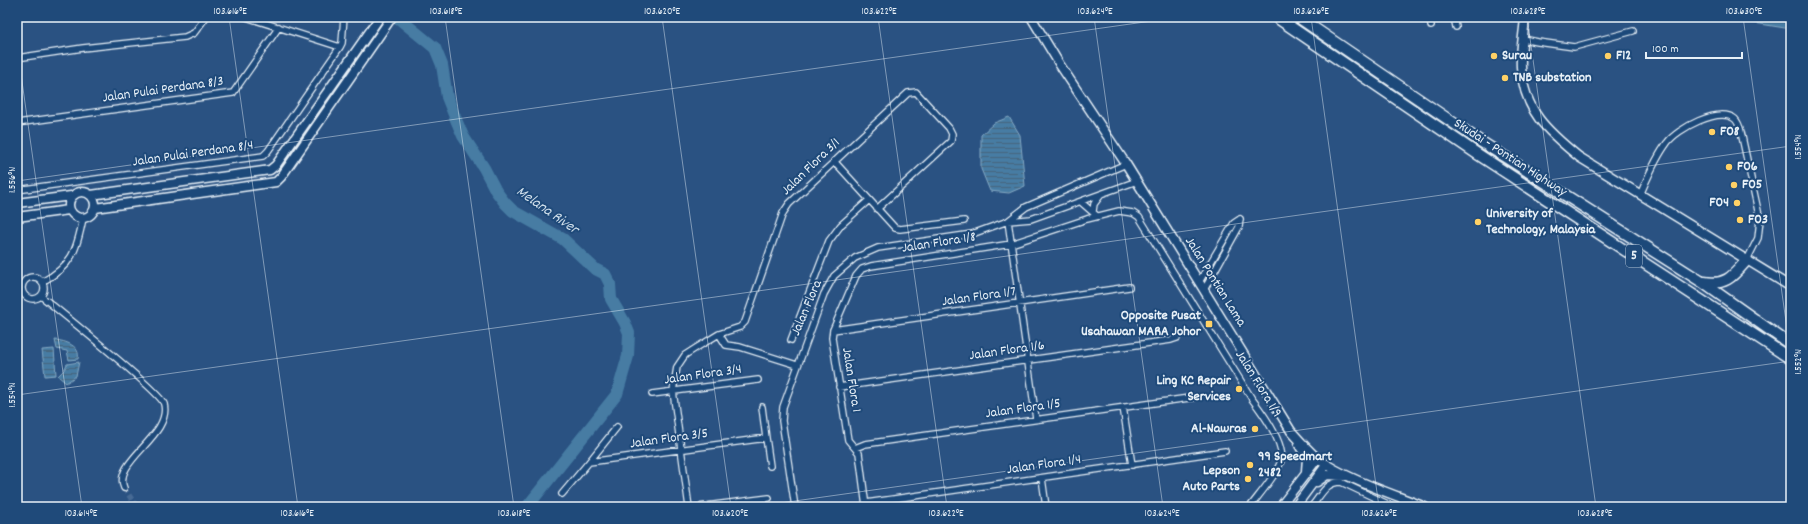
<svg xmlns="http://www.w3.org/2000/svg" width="1808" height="524" font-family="Dekko,sans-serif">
	<defs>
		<pattern id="water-rules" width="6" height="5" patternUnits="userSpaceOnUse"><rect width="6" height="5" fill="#467ca3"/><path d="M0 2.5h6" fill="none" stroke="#46657b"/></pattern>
	</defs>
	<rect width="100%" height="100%" fill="#2a5282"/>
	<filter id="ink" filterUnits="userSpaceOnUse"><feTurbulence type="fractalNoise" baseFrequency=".025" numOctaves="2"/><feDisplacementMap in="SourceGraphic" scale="8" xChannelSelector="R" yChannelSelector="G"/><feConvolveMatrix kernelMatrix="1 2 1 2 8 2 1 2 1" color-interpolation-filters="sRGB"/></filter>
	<g filter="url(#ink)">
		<path fill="url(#water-rules)" stroke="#87abc5" d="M1717,17h74v12z
			M1009,117l11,18 5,51 -16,7 -19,-2 -9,-22v-34l13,-12z
			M55,340c11,1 26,6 23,19l-9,1 -2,-9 -10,-2z
			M54,349l2,26 -11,1 -3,-26z
			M79,362l-3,14 -10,7 -8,-7 6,-6 3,-6z"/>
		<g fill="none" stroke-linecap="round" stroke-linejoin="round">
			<path stroke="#467ca3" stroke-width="12" d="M397,17l38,31 7,17 5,32 10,25 6,14 21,32 12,23 9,12 8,8 50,28 32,30 10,5 5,10 1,15 14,24 4,10 -1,23 -11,38 -90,113"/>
			<path stroke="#466a94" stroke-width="5.5" stroke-dasharray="5.5 3" stroke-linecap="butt" d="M124,488l13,19"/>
			<defs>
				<path id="street" d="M246,17l94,30
					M1430,17l1,9
					M1454,17l2,10
					M1523,39l15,3 36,5 59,-16
					M17,58l66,-10 102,-11 9,-4 12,-16
					M17,123l216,-30 46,-66
					M834,161l61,67 5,1 64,-8
					M17,190l246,-34 5,-5 72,-104 2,-4 2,-26
					M1640,195c8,-18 15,-36 27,-52 10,-14 52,-37 68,-24 3,3 5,9 6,13l19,88 -2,18 -11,22
					M1081,202l16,14
					M1093,211l1,-7 6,-8
					M1008,221l28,198
					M1008,221l18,-14 100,-43
					M22 288a11 11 0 1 1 22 0a11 11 0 1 1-22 0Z
					M42,282c30,-16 35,-32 41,-64
					M1199,282l35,-59 6,-4
					M1204,290l35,-63 1,-8
					M41,296c17,14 120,96 123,108 8,32 -52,57 -40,84
					M833,330l296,-43
					M719,334l7,11 14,2 57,18
					M791,340l38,-99 12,-16 28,-25
					M839,387l332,-47 6,-2
					M652,394l106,-14
					M762,407l4,31
					M1123,407l9,58
					M855,448l10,-4 331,-47
					M589,462l28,-35
					M1042,478l4,29
					M562,494l27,-32 177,-24 4,28
					M866,503l359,-52
					M689,507l-16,-116 4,-24 8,-12 11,-7 23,-14 21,-7 5,-5 38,-109 6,-9 119,-111 8,-1 33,36 3,6 -1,7 -74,68
					M698,507l71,-9
					M795,507l-13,-86 1,-14 41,-113 10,-18 21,-18 23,-10 94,-14 36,-13 23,-2 106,-38
					M866,507l-7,-54 -11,-13 -16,-102 1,-8 23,-54 6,-7 9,-3 140,-22 76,-25 32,-8 14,2 6,4 113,182c10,13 33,45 29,61 -2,12 -23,36 -31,47
					M1311,507c10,-11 14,-25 30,-25l53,25"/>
				<path id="secondary" d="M1031,17l29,48 66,99 165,267c8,9 17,19 26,27 26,20 76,36 108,49
					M1525,17c-1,16 -5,34 -4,50 3,44 26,64 58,90l212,130
					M69 205a13 13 0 1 1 26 0a13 13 0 1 1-26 0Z
					M91,195l179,-25 6,-5 104,-148
					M17,203l54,-7
					M95,208l181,-26 5,-5 111,-160
					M17,217l52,-7
					M1299,445l8,13 -1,13
					M1317,482l10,-7 18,1
					M1280,507l38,-49
					M1295,507l32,-43"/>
				<path id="highway" d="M1276,17l200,136 315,206
					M1298,17l182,124 222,141 89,63
					M1704,282c22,4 29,-6 43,-22"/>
			</defs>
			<use href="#street" stroke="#e8f1f8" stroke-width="8"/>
			<use href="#secondary" stroke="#e8f1f8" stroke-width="11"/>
			<use href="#highway" stroke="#e8f1f8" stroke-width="13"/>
			<use href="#street" stroke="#1f4a7a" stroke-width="5.5"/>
			<use href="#secondary" stroke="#1f4a7a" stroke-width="8"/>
			<use href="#highway" stroke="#1f4a7a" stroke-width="10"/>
		</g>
	</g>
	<path fill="none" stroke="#e8f1f8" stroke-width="1" stroke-opacity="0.45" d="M229,17l69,490M445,17l69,490M662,17l69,490M878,17l69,490M1094,17l69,490M1311,17l68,490M1527,17l69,490M1743,17l48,340M17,46l65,461M17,181l1163,-164M17,395l1774,-249M752,507l1039,-146"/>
	<g fill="#ffd166" stroke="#1f4a7a" stroke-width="1.5">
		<circle cx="1494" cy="56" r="4"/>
		<circle cx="1608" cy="56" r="4"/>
		<circle cx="1505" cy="78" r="4"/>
		<circle cx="1712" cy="132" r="4"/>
		<circle cx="1729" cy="167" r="4"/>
		<circle cx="1734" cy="185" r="4"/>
		<circle cx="1737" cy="203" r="4"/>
		<circle cx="1740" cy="220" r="4"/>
		<circle cx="1478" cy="222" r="4"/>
		<rect x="1205" y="320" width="8" height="8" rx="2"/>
		<circle cx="1239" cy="389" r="4"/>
		<circle cx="1255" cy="429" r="4"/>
		<circle cx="1250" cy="465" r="4"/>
		<circle cx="1248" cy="479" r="4"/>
	</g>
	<g text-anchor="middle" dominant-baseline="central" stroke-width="4" stroke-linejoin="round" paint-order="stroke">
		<rect fill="#1f4a7a" stroke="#acbfd2" stroke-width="1" x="1626" y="245" width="16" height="22" rx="3"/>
		<g font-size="13" font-weight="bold" fill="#e8f1f8">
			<text x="1634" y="256">5</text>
		</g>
		<g font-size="14" font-weight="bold" fill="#e8f1f8" stroke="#1f4a7a" text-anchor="start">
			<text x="1502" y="56">Surau</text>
			<text x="1616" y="56">F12</text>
			<text x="1513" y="78">TNB substation</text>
			<text x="1720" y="132">F08</text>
			<text x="1737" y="167">F06</text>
			<text x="1742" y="185">F05</text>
			<text x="1729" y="203" text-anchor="end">F04</text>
			<text x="1486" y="214">University of<tspan x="1486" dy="16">Technology, Malaysia</tspan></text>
			<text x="1748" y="220">F03</text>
			<text x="1201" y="316" text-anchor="end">Opposite Pusat<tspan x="1201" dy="16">Usahawan MARA Johor</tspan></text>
			<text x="1231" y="381" text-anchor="end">Ling KC Repair<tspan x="1231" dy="16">Services</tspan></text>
			<text x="1247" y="429" text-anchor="end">Al-Nawras</text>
			<text x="1258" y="457">99 Speedmart<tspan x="1258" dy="16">2482</tspan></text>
			<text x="1240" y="471" text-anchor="end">Lepson<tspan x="1240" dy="16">Auto Parts</tspan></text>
		</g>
		<g font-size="14" fill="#e8f1f8" stroke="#1f4a7a">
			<text transform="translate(163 90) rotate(-8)">Jalan Pulai Perdana 8/3</text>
			<text transform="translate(193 154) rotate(-8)">Jalan Pulai Perdana 8/4</text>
			<text transform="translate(1510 158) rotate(33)">Skudai - Pontian Highway</text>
			<text transform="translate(811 167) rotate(-44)">Jalan Flora 3/1</text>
			<text transform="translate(939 243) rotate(-9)">Jalan Flora 1/8</text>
			<text transform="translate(1215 282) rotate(58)">Jalan Pontian Lama</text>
			<text transform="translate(979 297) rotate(-8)">Jalan Flora 1/7</text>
			<text transform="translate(807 308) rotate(-67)">Jalan Flora</text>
			<text transform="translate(1007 351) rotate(-8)">Jalan Flora 1/6</text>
			<text transform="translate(703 375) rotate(-8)">Jalan Flora 3/4</text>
			<text transform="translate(851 380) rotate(81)">Jalan Flora 1</text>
			<text transform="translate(1258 384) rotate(58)">Jalan Flora 1/9</text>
			<text transform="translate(1023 409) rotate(-8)">Jalan Flora 1/5</text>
			<text transform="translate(669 439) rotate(-8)">Jalan Flora 3/5</text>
			<text transform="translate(1044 465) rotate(-8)">Jalan Flora 1/4</text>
		</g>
		<g font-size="15" font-style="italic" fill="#d0dfeb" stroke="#1f4a7a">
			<text transform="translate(547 211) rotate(35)">Melana River</text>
		</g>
	</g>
	<rect width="1808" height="524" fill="none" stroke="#1f4a7a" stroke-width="44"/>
	<path d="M1646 52v6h96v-6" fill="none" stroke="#e8f1f8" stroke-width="2"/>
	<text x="1652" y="52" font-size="12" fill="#e8f1f8" stroke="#1f4a7a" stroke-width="3" paint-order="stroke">100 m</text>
	<rect x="22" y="22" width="1764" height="480" fill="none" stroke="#e8f1f8" stroke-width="1.5"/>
	<g font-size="10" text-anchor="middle" fill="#e8f1f8">
		<text x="230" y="14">103.616°E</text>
		<text x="446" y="14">103.618°E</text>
		<text x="662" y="14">103.620°E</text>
		<text x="879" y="14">103.622°E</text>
		<text x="1095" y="14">103.624°E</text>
		<text x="1311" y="14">103.626°E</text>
		<text x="1528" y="14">103.628°E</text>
		<text x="1744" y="14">103.630°E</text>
		<text transform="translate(1797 147) rotate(-90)" y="4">1.554°N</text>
		<text transform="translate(11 180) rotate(-90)" y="4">1.556°N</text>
		<text transform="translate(1797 362) rotate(-90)" y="4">1.552°N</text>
		<text transform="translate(11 395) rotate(-90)" y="4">1.554°N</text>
		<text x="81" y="516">103.614°E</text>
		<text x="297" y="516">103.616°E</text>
		<text x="514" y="516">103.618°E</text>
		<text x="730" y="516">103.620°E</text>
		<text x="946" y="516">103.622°E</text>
		<text x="1162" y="516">103.624°E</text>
		<text x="1379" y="516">103.626°E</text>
		<text x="1595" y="516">103.628°E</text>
	</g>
</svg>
